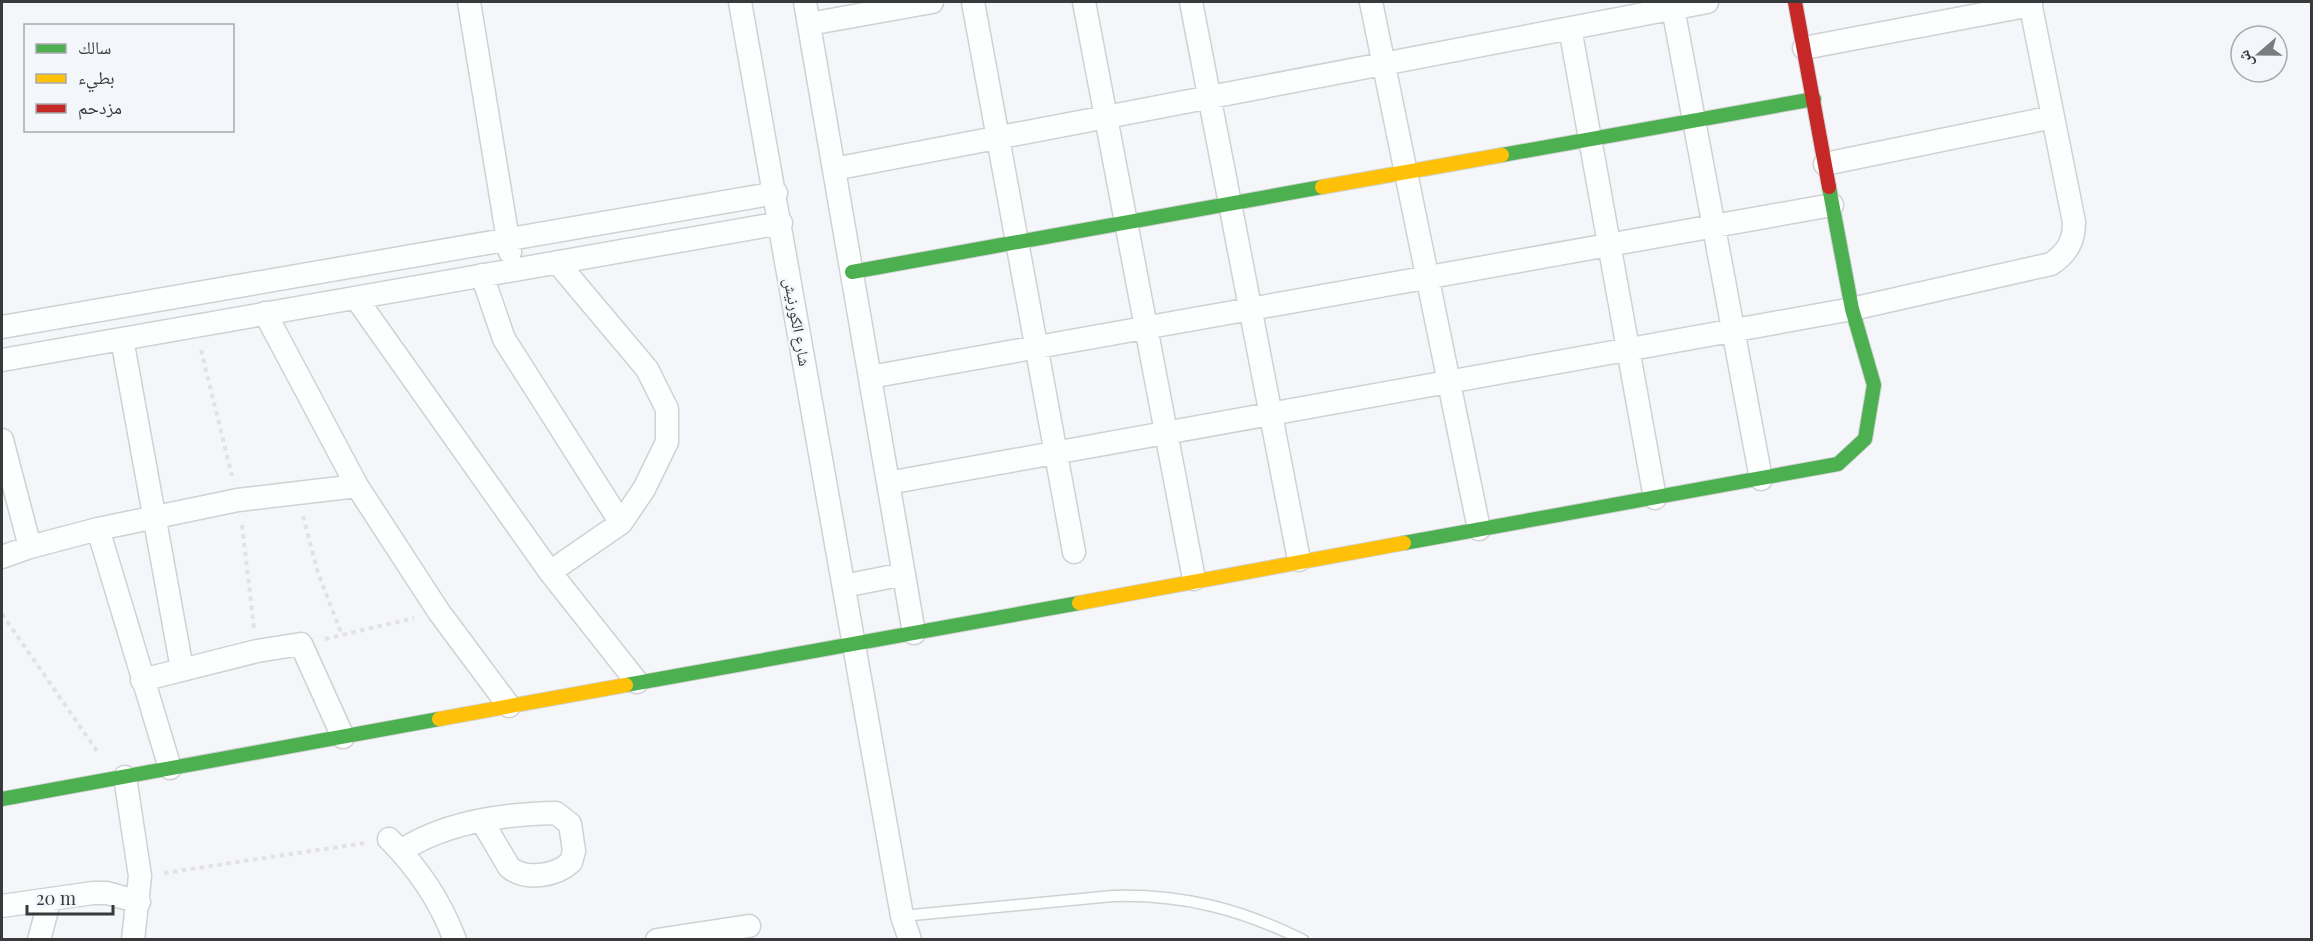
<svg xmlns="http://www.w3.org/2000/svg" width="2313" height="941" font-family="'Playfair Display','Noto Naskh Arabic',serif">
	<rect width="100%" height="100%" fill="#f4f6f9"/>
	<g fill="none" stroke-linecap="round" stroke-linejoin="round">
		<defs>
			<path id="lane" d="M902,916l211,-20c69,-2 128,13 190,44"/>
			<path id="street" d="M469,2l41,250
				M740,2l162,914 8,24
				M805,2l109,631
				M973,2l101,550
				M1084,2l110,577
				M1191,2l108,558
				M1371,2l108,527
				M1673,8l88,471
				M809,24l123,-22
				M1570,28l85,470
				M1804,48l227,-43
				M1825,164l228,-47
				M834,169l873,-167
				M482,275l22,64 117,184
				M356,298l194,274 87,110
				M265,313l92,173 82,126 70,94
				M2,327l774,-134
				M122,339l60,330
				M2,360l779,-137
				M870,377l962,-172
				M2,440l28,107 68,-18
				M888,483l964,-174 199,-45c16,-11 23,-22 23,-42l-44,-220
				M2,557l28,-10
				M550,572l71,-49 23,-34 23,-47v-33l-20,-40 -90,-107
				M844,586l60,-12
				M142,680l115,-29 44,-7 42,93
				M170,768l-72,-239 140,-29 119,-14
				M125,777l15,99 -7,64
				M389,839c30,30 51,61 66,101
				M401,851c44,-29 102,-37 155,-38l14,11 4,27 -3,11c-15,14 -46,19 -62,5l-27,-46
				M2,906l91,-13h14l32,9
				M39,940l11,-41
				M657,940l92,-14"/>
			<path id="fast" d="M1502,155l312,-56
				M852,272l470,-85
				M1404,543l434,-79 27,-25 9,-54 -22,-76 -23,-122
				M626,685l453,-82
				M2,799l437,-80"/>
			<path id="slow" d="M1322,187l180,-32
				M1079,603l325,-60
				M439,719l187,-34"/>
			<path id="jam" d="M1795,2l34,185"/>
		</defs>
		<use href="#lane" stroke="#d0d1d3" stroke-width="13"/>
		<use href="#street" stroke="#d0d1d3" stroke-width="25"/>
		<use href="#fast" stroke="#d0d1d3" stroke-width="16"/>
		<use href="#slow" stroke="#d0d1d3" stroke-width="16"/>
		<use href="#jam" stroke="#d0d1d3" stroke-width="16"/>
		<path stroke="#e2e2e3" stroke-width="4" stroke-dasharray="4.5 4.5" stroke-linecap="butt" d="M201,350l31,126
			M303,516l15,57 24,62
			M242,525l12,103
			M2,614l95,137
			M325,639l89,-21
			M164,873l201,-30"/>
		<use href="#lane" stroke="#fdfefe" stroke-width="10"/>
		<use href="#street" stroke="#fdfefe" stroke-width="22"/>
		<use href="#fast" stroke="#4caf50" stroke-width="14"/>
		<use href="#slow" stroke="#ffc107" stroke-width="14"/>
		<use href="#jam" stroke="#c62828" stroke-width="14"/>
	</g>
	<g text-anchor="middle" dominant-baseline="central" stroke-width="5" stroke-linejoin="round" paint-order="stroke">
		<g font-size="16" fill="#38393a" stroke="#f3f6fa">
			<text transform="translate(798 322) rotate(80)">شارع الكورنيش</text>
		</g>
	</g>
	<rect width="2313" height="941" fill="none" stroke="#38393a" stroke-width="6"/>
	<rect x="24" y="24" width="210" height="108" fill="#f3f6fa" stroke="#a8aaad" stroke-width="1.5"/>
	<rect x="36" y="44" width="30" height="9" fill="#4caf50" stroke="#a8aaad" stroke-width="1.5"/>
	<text x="78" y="54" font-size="18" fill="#38393a">سالك</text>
	<rect x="36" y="74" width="30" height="9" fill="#ffc107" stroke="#a8aaad" stroke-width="1.5"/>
	<text x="78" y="84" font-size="18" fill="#38393a">بطيء</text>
	<rect x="36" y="104" width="30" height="9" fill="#c62828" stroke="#a8aaad" stroke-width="1.5"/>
	<text x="78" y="114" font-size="18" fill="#38393a">مزدحم</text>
	<g transform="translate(2259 54) rotate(250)"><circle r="28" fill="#f3f6fa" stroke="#a8aaad" stroke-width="1.5"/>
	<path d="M0-4.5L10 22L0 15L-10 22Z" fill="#7a7b7d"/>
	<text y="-9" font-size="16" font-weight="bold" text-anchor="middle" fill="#38393a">ش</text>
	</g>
	<path d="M27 905v9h86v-9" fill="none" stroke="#38393a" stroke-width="3"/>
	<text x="36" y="905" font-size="18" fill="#38393a" stroke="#f3f6fa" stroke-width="4.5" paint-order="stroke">20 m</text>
</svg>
